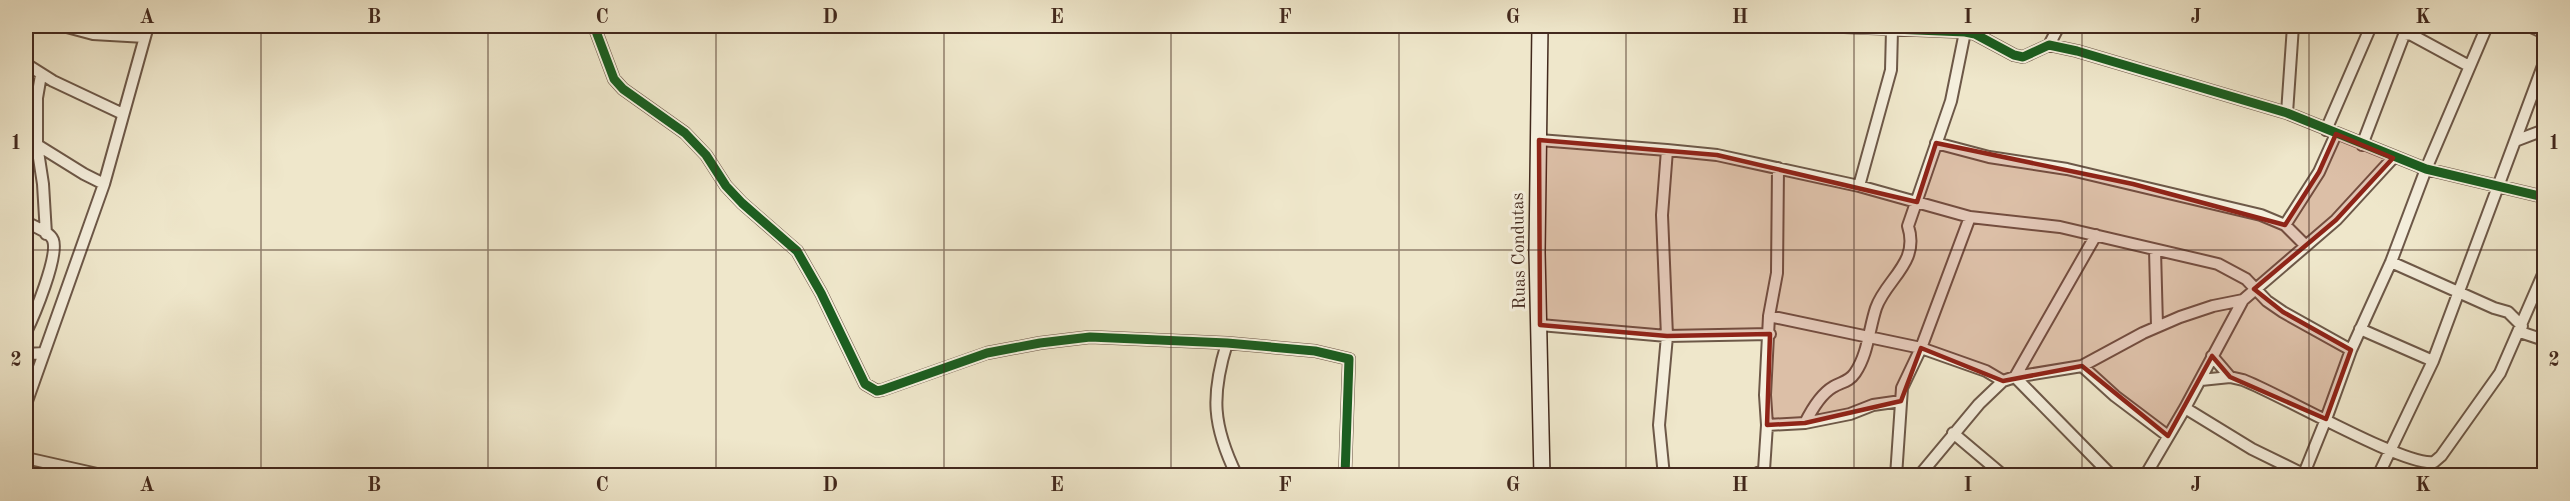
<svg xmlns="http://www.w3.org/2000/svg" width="2570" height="501" font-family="'Old Standard TT',serif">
	<rect width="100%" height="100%" fill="#efe7cb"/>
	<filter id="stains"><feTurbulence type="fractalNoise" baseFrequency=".00333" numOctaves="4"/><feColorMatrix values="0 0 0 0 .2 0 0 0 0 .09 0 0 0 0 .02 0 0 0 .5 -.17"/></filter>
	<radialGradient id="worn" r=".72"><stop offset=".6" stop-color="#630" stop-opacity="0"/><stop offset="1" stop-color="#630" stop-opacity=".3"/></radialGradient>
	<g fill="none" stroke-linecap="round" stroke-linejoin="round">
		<defs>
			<path id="street" d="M63,26l30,8 52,3
				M594,26l20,53 9,10 62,44 21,22 20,31 16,17 55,48 24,42 44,91 12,7 5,-1 105,-37 53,-10 50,-6 137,6 88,8 34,8 -4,117
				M1756,26h32
				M1820,26l145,6 10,2 39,21 9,2 26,-12 28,6 210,62 139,56 118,28
				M2529,26l15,7
				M2049,45l10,-19
				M26,64l27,17 70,33
				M41,75l-4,23v47l6,39 3,50
				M2287,113l6,-87
				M2326,130l45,-104
				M26,138l58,36 20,10
				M1539,140l128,10 -5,65 5,121 -8,89 5,51
				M2515,141l29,-11
				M1936,143l53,14 78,12 194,46 24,10 21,21
				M2362,145l42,-110 6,-1 59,32
				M1667,150l50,5 142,31 111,31 90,10 158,37 28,15 21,22 16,11 68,38
				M1859,186l32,-116 1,-40
				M26,222c7,4 24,10 27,18 6,16 -19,76 -27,92
				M2285,225l34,-53 17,-38
				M2096,235l-81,142 97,99
				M2155,250l2,76
				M2391,262l103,46 14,4 14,14
				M1769,316l152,32 65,23 17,10
				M1540,325l127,11 103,-2
				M2360,329l73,32
				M2520,332l24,8
				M1227,343c-16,52 -15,82 10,133
				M26,354l18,-1
				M2212,356l18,21
				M2082,366l33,30 53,40
				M2201,380l29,-3 13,3c37,14 162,87 191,82l7,-6 59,-83 44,-101
				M26,404l78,-220 44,-158
				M2185,408l67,41 51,25
				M1805,423l45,-9 23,-9 28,-4
				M1767,425l-2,-30 4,-79 8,-43 1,-105
				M1953,433l51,43
				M26,458l80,18
				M1751,476l13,-6 3,-45 38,-2c6,-12 16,-29 28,-36 8,-5 16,-5 22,-14 13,-19 14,-44 21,-65 10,-29 44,-45 32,-82l43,-125 14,-69
				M1810,476l86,-2
				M1896,476l6,-88 19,-40 49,-131
				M1919,476l60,-72 24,-23 12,-4 67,-11 61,-33 37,-16 33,-11 30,-6 93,-80 57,-62
				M2145,476l40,-68 58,-108
				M2303,476l23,-57 25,-69 40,-88 35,-93 61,-143
				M2378,476l55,-115 111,-298"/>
			<path id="secondary" d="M1540,26l-3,226 5,224"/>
		</defs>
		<use href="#street" stroke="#6d5848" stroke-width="14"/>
		<use href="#secondary" stroke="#42281d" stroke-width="18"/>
		<use href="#street" stroke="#f5efdd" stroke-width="10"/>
		<use href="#secondary" stroke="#f5efdd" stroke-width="15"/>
		<defs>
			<path id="cycleway" d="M594,26l20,53 9,10 62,44 21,22 20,31 16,17 55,48 24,42 44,91 12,7 5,-1 105,-37 53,-10 50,-6 137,6 88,8 34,8 -4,117
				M1820,26l145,6 10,2 39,21 9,2 26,-12 28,6 210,62 139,56 118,28"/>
		</defs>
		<use href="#cycleway" stroke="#f5efdd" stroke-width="13"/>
		<use href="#cycleway" stroke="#1b5e20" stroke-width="9"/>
	</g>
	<path fill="#8f2418" fill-opacity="0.2" stroke="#8f2418" stroke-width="4.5" stroke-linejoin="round" d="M2336,134l57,24 -57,62 -82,69 29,23 68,38 -25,69 -96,-42 -18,-21 -44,80 -86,-70 -79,15 -82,-33 -20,53 -96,22 -38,2 3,-91 -103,2 -127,-11 -1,-185 178,15 200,47 19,-59 197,41 152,41 34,-53z"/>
	<path fill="none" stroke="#42281d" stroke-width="1.5" stroke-opacity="0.55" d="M261,26v450M488,26v450M716,26v450M944,26v450M1171,26v450M1399,26v450M1626,26v450M1854,26v450M2082,26v450M2309,26v450M26,250h2518"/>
	<g text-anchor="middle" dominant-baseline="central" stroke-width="6" stroke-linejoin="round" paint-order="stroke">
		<g font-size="18" fill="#42281d" stroke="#f5efdd">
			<text transform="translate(1519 251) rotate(-91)">Ruas Condutas</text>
		</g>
	</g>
	<rect width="2570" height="501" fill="none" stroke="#efe7cb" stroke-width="66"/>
	<rect x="33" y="33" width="2504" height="435" fill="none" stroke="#42281d" stroke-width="2"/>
	<g font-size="20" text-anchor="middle" font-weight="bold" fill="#42281d">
		<text x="147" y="23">A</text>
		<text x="374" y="23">B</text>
		<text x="602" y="23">C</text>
		<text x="830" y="23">D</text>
		<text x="1057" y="23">E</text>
		<text x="1285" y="23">F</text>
		<text x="1513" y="23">G</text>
		<text x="1740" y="23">H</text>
		<text x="1968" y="23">I</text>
		<text x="2196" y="23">J</text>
		<text x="2423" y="23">K</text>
		<text x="16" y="149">1</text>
		<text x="2554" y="149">1</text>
		<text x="16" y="366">2</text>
		<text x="2554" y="366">2</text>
		<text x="147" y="491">A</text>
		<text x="374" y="491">B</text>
		<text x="602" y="491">C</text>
		<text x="830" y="491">D</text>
		<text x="1057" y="491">E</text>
		<text x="1285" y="491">F</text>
		<text x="1513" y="491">G</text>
		<text x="1740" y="491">H</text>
		<text x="1968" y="491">I</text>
		<text x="2196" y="491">J</text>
		<text x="2423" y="491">K</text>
	</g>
	<rect width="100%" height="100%" filter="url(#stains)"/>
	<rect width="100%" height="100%" fill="url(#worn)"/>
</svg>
